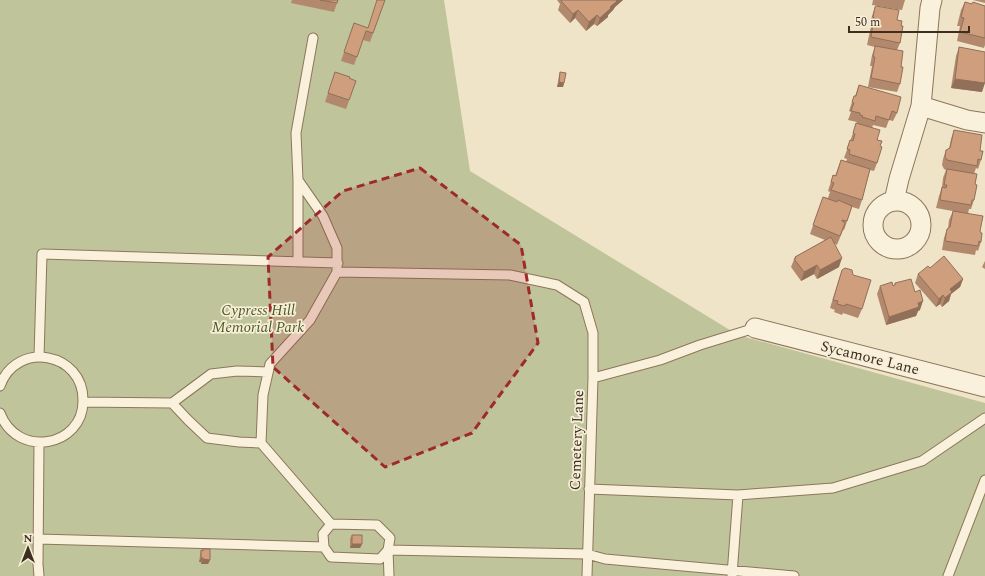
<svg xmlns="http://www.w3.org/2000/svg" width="985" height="576" font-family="Spectral,serif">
	<rect width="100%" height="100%" fill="#f0e4c8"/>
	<path fill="#bfc49a" d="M0,0h444l26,171 268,164 247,68v173h-985z"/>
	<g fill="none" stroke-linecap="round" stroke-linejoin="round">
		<defs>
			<path id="lane" d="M313,38l-17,95 2,47 25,36 14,32v24l-27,48 -40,44 -7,31 -2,48 70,81
				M298,180v82
				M337,272l173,3 47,10 27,17 9,31v45
				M39,357l3,-103 296,9
				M0,386c16,-46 84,-34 83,15 0,46 -66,58 -83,12
				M83,402l89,1 39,-29 26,-3 31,1
				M172,403l16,17 19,18 32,4 22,1
				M39,442l-1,122 1,12
				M589,489l149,6 95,-7 89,-27 63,-43
				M38,539l286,8
				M732,575l6,-80
				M389,576l-1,-26 2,-12 -13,-13 -46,-1 -8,10 1,13 7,10 49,2 8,-9 199,4 18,5 189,17
				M587,576l6,-198 67,-18 40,-15 55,-17
				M948,576l37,-96"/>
			<path id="street" d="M921,106l46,14 18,3
				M873 225a24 24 0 1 1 48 0a24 24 0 1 1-48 0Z
				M894,201l5,-22 22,-73 9,-98 2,-8
				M755,328l230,59"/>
		</defs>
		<use href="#lane" stroke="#8d765c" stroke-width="11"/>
		<use href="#street" stroke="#8d765c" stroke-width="21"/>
		<use href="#lane" stroke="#faf1dc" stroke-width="9"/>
		<use href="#street" stroke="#faf1dc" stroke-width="19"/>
	</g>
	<path fill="#b2896c" d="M292,0h46l-4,12 -43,-9z
		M385,0l-15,42 -7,-2 -9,25 -13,-4 13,-38 14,5z
		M557,0h66l-8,7 -2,3 -5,5v2l-11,9 -3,-2 -8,7 -11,-13 -5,5 -12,-13 2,-6z
		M873,0h32l-3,10 -30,-5z
		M973,0h12v3z
		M965,2l7,2 13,2v39l-1,3 -27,-7 3,-15h-3l4,-16z
		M875,7l22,13 4,6 -1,17 -3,7 4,17 -1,17 -3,8 -29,-5 4,-21h-2l2,-11 3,-8 -8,-2 4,-19 -1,-1 2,-9z
		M959,47l23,45 -31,-4 5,-32z
		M335,72l21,9 -10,28 -21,-7z
		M560,72l4,11 -1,4h-6l2,-11z
		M859,85l38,28 -4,8 -4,-1 -3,8 -13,-3 -1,3 8,18 -3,17 -3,8 -4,-1 -8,30 -3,9 -7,-2 -8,23h-1l-6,15 -3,-2 5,24 -22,12 -3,-5 -13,7 -10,-14 4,-10 30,-17 -15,-6 13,-37 5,1 2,-6 -2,-1 5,-16 2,1 6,-16 5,2 1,-3 -3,-1 13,-36 -9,-2 3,-8 -2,-1 5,-15h1z
		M954,130l26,21 1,9 -3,9 -2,-1 -2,6v26l-3,9h-2l-1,5 12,17 1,11 -3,9 -2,-1 -1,5 -33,-5 2,-12 3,-9h1l1,-9 4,-9 5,1 -22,-4 3,-12 3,-9 1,-9 3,-8 -2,-1 -2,-4 1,-6 3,-9 3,-1 2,-10z
		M985,261v8l-3,-2z
		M930,268l33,11 -3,8 -9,7 -2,7 -7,6 -2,-3 -4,3 -21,-24 3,-9z
		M842,270l20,39 -4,9 -15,-5 -1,2 -8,-3 1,-2 -5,-2z
		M895,283l25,27 -2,1 -2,5 -30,9 -9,-31 3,-8h14z
		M352,535l10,9 -2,4h-10v-9z
		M203,549l7,11 -2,4h-7v-2h-2l1,-7 1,-5 2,1z"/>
	<path fill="#916f58" d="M616,0h7l-8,7 -2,3 -5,5v2l-11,9 3,-8z
		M578,10l-3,8 -5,5 3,-9z
		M597,15l-3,9 -8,7 3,-9z
		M955,79l30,4 -3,9 -31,-4z
		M559,82l5,1 -1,4h-6z
		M842,258l-3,9 -22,12 3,-9z
		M817,265l-3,9 -13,7 3,-9z
		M963,279l-3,8 -9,7 -2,7 -7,6 3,-9 5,-9z
		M943,295l-3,9 -4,3 3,-8z
		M923,301l-3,9 -2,1 -2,5 -30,9 3,-8 29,-14z
		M352,544h10l-2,4h-10z
		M201,558h2l-2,4h-2z
		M203,559l7,1 -2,4h-7z"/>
	<path fill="#cf9f7d" stroke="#916f58" d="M320,0h18l-1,3z
		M377,0h8l-12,33 -7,-2 -9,26 -13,-5 10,-29 14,5z
		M562,0h54l1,1 -7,6 1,1 -11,10 -3,-3 -8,7 -11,-12 -5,4 -12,-13z
		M965,2l7,2 1,-2 12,4v32l-25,-6 4,-14 -3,-1z
		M876,6l23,4 -2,10 5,1 -1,5h2l-3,17 -29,-6 3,-20h-1l2,-10z
		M875,46l28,5 -2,16h2l-3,17 -29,-6 4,-21h-2z
		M959,47l26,5v31l-30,-4z
		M335,72l15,5 -1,1 7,3 -7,19 -21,-7z
		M560,72l6,1 -2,10 -5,-1z
		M859,85l42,12 -4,16 -5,-2 -3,9 -13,-4 -1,5 -13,-4 1,-1 -3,-1v-2l-9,-2 3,-8 -2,-1 2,-6h2z
		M856,123l24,7 -3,10 5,1 -2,5 2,1 -5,16 -28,-9 1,-4 -3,-1 3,-9 3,1 2,-7 -2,-1z
		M954,130l28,5 -2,16h3l-2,9 -3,-1 -1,7 -30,-6 -2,-3 1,-7 4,-2z
		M841,160l29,9 -8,31 -31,-10 3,-7 -3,-1 2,-7 3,1z
		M947,169l30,5 -2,10 2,1 -3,15h-2l-1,5 -31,-5 2,-13 4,1 1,-3h-3z
		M823,197l14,5 1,-2 14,6 -5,15 -5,-1v1l3,2 -5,13 -27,-11z
		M953,211l30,5 -3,15 1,2h1l-1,9 -2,-1 -1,5 -33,-5 2,-12 3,-2z
		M831,237l11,21 -22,12 -3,-5 -13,7 -10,-13 2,-1 -1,-1z
		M944,256l19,23 -13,10 2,3 -7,6 -2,-3 -4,4 -21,-25 10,-8 2,2z
		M845,268l7,2 1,5 18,5 -9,29 -16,-5 -1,2 -8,-2 1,-3 -5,-1 9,-30z
		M911,279l4,13 5,-2 3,11 -5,2 1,4 -30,10 -9,-31 12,-4 1,4 2,-1v-2z
		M352,535h10v9h-10z
		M203,549h7v11l-7,-1v-1h-2v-8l2,1z"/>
	<path fill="#9e2a2b" fill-opacity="0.2" stroke="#9e2a2b" stroke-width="3" stroke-dasharray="8 5" stroke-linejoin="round" d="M420,168l101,77 17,98 -66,90 -87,34 -112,-100 -5,-110 75,-66z"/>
	<g text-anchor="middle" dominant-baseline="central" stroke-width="3.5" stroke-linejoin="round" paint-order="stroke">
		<g font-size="15" font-style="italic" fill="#4d5a26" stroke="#f7eed8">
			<text x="258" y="310">Cypress Hill<tspan x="258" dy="17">Memorial Park</tspan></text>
		</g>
		<g font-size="15" fill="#3d2e20" stroke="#f7eed8">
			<text transform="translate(870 358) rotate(14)">Sycamore Lane</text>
			<text transform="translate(577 440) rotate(-88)">Cemetery Lane</text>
		</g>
	</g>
	<g transform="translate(28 548)" stroke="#f7eed8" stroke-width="3" paint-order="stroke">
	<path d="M0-3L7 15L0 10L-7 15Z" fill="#3d2e20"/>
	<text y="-6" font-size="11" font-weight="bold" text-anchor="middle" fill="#3d2e20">N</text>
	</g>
	<path d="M849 26v6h120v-6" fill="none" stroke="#3d2e20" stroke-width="2"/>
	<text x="855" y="26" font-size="12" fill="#3d2e20" stroke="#f7eed8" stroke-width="3" paint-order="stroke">50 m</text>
</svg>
